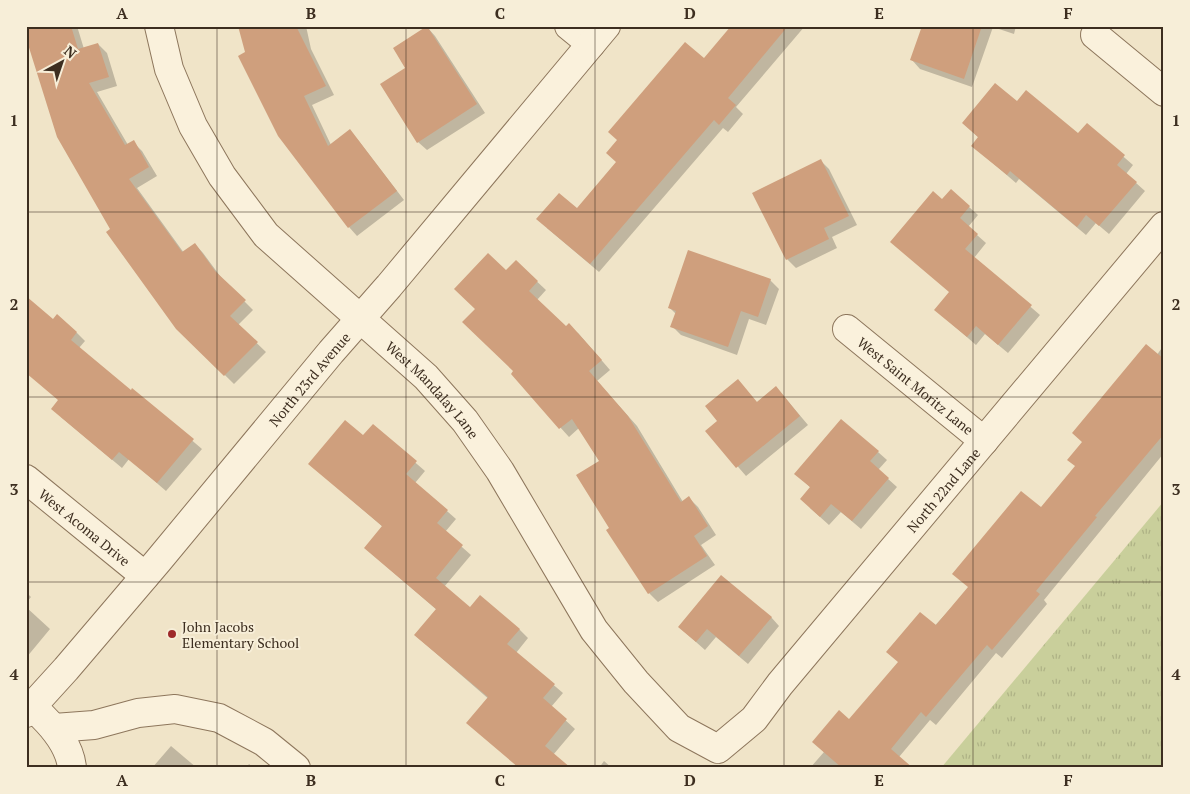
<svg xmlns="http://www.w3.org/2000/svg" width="1190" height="794" font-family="'PT Serif',serif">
	<defs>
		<pattern id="grass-tufts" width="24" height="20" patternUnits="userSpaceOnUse" patternTransform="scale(1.25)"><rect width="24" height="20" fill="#c9cf9b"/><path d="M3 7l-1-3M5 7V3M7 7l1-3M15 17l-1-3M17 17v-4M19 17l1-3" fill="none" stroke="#aeb285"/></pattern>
	</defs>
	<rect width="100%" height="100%" fill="#f0e4c8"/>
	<path fill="url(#grass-tufts)" d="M1164,501v267h-223z"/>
	<path fill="#0003" d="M28,26h49l7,23 14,-5 9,9 10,33 -20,6 31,53 5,-3 9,9 15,25 -20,12 47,65 11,-9 8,9 20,27 30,30 -15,15 28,27 -32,32 -57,-56 -66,-98z
		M239,26h67l5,23 23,46 -22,10 19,40 19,-14 8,9 46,60 -47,36 -8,-9 -103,-174z
		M732,26h73l-69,81 7,7 -15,18 -5,-4 -124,144 -52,-44 30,-18z
		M923,26h93l-2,8 -21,-7 -21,60 -52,-18 -8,-9z
		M427,27l8,9 50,77 -58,37 -9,-8 -11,-74z
		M1017,103l62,32 8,-10 46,40 -7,9 19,17 -36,43 -13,-11 -10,12 -67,-56 -3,4 -43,-37 6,-8 -16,-15z
		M820,160l9,9 28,56 -25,12 5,11 -41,20 -9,-9z
		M951,191l27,24 -10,12 18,16 -12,15 66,57 -32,38 -23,-19 -9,11 -31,-27 5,-26 -8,-91z
		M516,262l30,28 -9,10 29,27 12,6 32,37 -13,11 40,45 46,76 6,-4 9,9 18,28 -15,10 14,20 -57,37 -9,-9 -38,-65 -11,-66 -21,-34 -10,9 -57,-63 3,-2 -38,-63z
		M770,280l9,9 -13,36 -17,-6 -12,36 -56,-20 -9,-9 4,-12 -7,-7z
		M53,320l24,13 8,8 -6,7 52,44 2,-2 69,59 -36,42 -37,-32 -7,9 -61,-51z
		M1164,345v108l-120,147 3,4 -45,54 -6,-5 -60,72 -6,-5 -31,37 11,11h-100l14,-16 -10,-10 35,-22 192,-211 35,-42z
		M776,387l32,38 -62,51 -39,-45 50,-29z
		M373,426l52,45 -10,12 41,36 -11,13 26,23 -27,32 26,22 49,20 9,9 -12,15 47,40 -12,14 24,22 -22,26 -138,-120 22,-25 -72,-62 18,-21 -73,-63 54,-27z
		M878,452l9,8 -9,10 19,17 -36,42 -20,-17 -12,13 -19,-17 1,-20 -15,-14z
		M26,592l5,5 -5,6z
		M26,607l24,22 -24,29z
		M771,617l8,9 -31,38 -32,-27 -11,13 -26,-23z
		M171,746l26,22h-45z
		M604,761l8,7h-13z
		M249,764l5,4h-8z"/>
	<path fill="#cf9f7d" d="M26,26h45l7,23 20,-6 11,34 -20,6 36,62 9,-5 15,27 -20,12 53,73 13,-9 20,28 31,29 -16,16 28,26 -34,34 -48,-47 -70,-97 4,-3 -53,-92 -31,-99z
		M238,26h58l30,60 -22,10 24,50 22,-17 47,62 -49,37 -70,-92 -40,-80 7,-4z
		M427,26l50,78 -60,39 -37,-59 25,-16 -12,-20z
		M731,26h57l-60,72 8,7 -17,20 -5,-5 -124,144 -54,-45 23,-26 18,15 39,-46 -10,-9 11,-13 -9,-8 77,-90 19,16z
		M922,26h60l-18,53 -54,-19z
		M995,83l22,18 9,-11 52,43 9,-10 38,32 -8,10 20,17 -38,44 -13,-11 -9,12 -67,-56 -3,4 -36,-29 7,-9 -16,-14z
		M821,159l28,57 -25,12 5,11 -43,21 -34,-67z
		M951,189l19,17 -10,12 18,16 -13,15 67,56 -34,40 -22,-19 -9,11 -33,-27 15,-18 -59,-50 43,-51 9,8z
		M688,250l83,29 -13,38 -17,-6 -13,36 -58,-20 6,-16 -8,-3z
		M488,253l18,17 10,-10 22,21 -9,10 37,35 3,-3 33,37 -13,11 39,45 53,86 8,-6 19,30 -14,10 13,20 -59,38 -42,-64 3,-2 -33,-53 23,-14 -27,-42 -13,10 -48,-55 2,-3 -51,-49 13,-13 -21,-20z
		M26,296l27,23 4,-5 20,18 -6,8 60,50 1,-2 62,51 -37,44 -38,-31 -7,8 -61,-51 7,-9 -32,-27z
		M1146,344l18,15v75l-69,82 2,1 -61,74 4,3 -48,56 -5,-5 -61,72 -5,-5 -30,37 22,19h-71l-30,-26 27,-32 10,9 49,-57 -12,-10 34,-40 16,13 32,-38 -16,-13 69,-83 20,16 34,-41 -8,-6 15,-18 -10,-9z
		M738,379l19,23 19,-16 24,30 -64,52 -31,-37 12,-10 -12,-15z
		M841,419l38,32 -9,10 19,17 -37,43 -21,-17 -11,13 -20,-18 10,-12 -16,-13z
		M345,420l18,15 10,-11 44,37 -11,13 42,36 -11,13 26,22 -27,33 34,29 10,-12 40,34 -13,15 48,40 -12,14 24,21 -22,27 26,22h-52l-53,-45 22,-26 -74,-62 22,-26 -72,-61 18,-22 -74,-62z
		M721,575l51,42 -33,39 -32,-27 -11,13 -18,-15z"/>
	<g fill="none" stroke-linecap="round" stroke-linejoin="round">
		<defs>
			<g id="minor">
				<path id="s1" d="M159,26l10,43 24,57 29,50 44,59 160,142 39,44 35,50 94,159 42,52 43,46 39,21 36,-30 26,-35 384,-458"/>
				<path d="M569,26l22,18"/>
				<path d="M1095,35l69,57"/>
				<path id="s2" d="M847,329l137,112"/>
				<path id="s3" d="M26,479l119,97"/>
				<path id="s4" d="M26,713l40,-44 92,-108 173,-209 58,-66 217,-260"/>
				<path d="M42,716c14,14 28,31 30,52"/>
				<path d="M54,728l40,-3 44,-12 37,-4 44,9 45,24 32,26"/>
			</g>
		</defs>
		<use href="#minor" stroke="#8d765c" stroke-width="30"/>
		<use href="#minor" stroke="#faf1dc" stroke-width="28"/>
	</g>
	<path fill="none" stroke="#3d2e20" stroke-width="1" stroke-opacity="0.55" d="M217,26v742M406,26v742M595,26v742M784,26v742M973,26v742M26,212h1138M26,397h1138M26,582h1138"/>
	<circle fill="#9e2a2b" stroke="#f7eed8" stroke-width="2" cx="172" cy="634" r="5"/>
	<g text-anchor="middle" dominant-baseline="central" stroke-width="4" stroke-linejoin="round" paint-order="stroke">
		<g font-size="14" fill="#3d2e20" stroke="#f7eed8">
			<text stroke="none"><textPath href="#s4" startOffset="438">North 23rd Avenue</textPath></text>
			<text stroke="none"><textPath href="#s2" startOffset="89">West Saint Moritz Lane</textPath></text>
			<text stroke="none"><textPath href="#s1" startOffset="465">West Mandalay Lane</textPath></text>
			<text stroke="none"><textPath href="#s1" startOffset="1274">North 22nd Lane</textPath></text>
			<text stroke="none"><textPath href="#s3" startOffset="76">West Acoma Drive</textPath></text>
		</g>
		<g font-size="14" fill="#3d2e20" stroke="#f7eed8" text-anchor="start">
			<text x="182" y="626">John Jacobs<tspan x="182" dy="16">Elementary School</tspan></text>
		</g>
	</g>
	<rect width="1190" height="794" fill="none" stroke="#f7eed8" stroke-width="55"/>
	<g transform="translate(62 62) rotate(40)" stroke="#f7eed8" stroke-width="4" paint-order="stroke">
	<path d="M0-4L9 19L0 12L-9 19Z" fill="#3d2e20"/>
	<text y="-8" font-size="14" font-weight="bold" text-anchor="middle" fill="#3d2e20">N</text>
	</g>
	<rect x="28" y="28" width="1134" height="738" fill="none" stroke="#3d2e20" stroke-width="2"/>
	<g font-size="16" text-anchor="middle" font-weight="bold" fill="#3d2e20">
		<text x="122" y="19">A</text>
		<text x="311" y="19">B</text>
		<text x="500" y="19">C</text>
		<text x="690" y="19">D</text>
		<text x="879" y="19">E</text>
		<text x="1068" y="19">F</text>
		<text x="14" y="126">1</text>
		<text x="1176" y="126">1</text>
		<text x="14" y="310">2</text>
		<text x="1176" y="310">2</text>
		<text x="14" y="495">3</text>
		<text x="1176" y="495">3</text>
		<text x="14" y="680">4</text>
		<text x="1176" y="680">4</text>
		<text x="122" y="786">A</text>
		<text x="311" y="786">B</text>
		<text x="500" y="786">C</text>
		<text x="690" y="786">D</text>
		<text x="879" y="786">E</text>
		<text x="1068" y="786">F</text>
	</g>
</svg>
